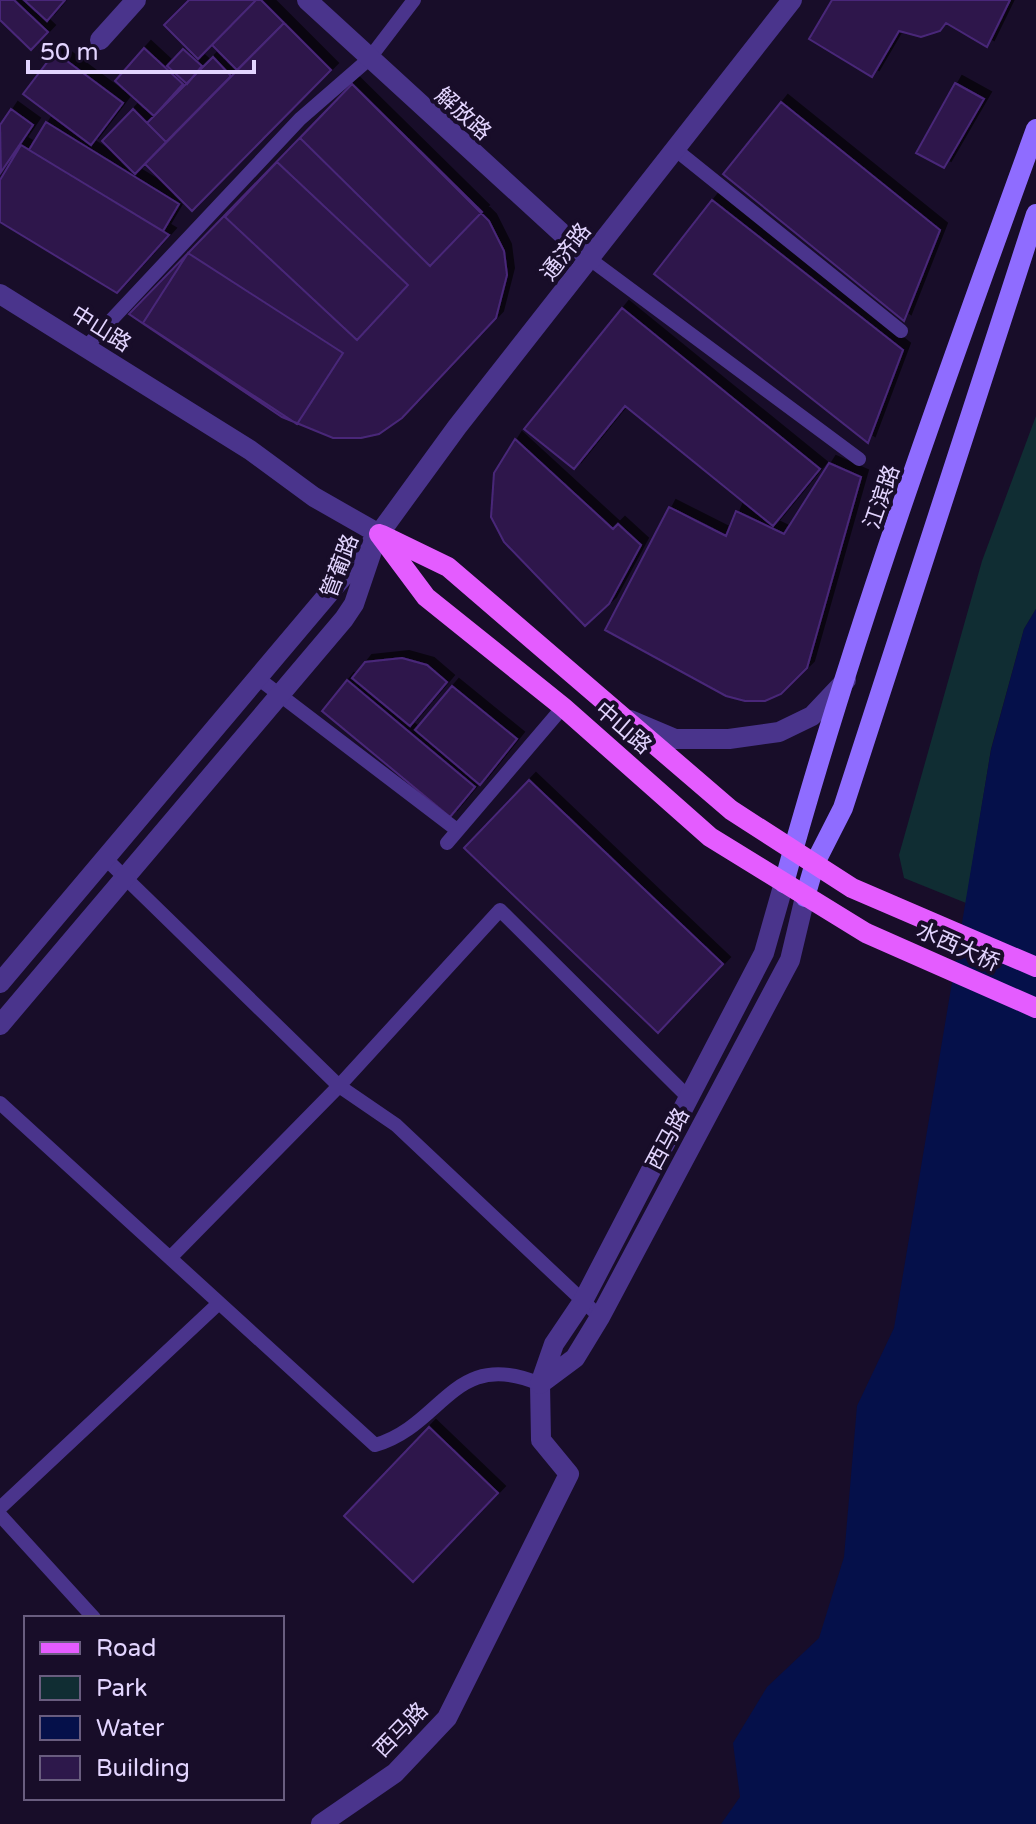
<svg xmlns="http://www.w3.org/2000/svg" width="1036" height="1824" font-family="'Varela Round','Noto Sans SC',sans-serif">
	<defs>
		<filter id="shadow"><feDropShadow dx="7" dy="-7" stdDeviation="0" flood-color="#0009"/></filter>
	</defs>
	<rect width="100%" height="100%" fill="#180d29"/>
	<path fill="#102d33" d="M1036,416v193l-12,20 -33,120 -25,154 -62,-25 -5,-23 83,-294z"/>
	<path fill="#05104a" d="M1036,609v1215h-315l19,-27 -7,-54 34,-56 52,-49 25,-81 13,-151 37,-78 97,-578 33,-121z"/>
	<path fill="#2d184b" stroke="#492879" stroke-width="2" filter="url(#shadow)" d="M0,0h14l34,32 -17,18 -31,-30z
		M24,0h41l-18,21z
		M189,0h67l-58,59 -34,-34z
		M256,0h5l23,23 -47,47 -25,-25z
		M832,0h178l-23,47 -41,-24 -6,8 -19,6 -22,-6 -27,46 -63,-38z
		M284,23l47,47 -139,141 -47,-47z
		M144,48l39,36 -29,32 -39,-35z
		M183,49l19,17 -15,18 -20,-18z
		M55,52l68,51 -32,42 -68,-51z
		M213,57l18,19 -65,66 -19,-19z
		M955,83l29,16 -40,69 -28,-15z
		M352,84l130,128 -52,54 -130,-128z
		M352,84l137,137 15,30 3,24 -11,43 -94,100 -23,16 -18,4h-28l-51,-21 -153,-103z
		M781,102l159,128 -36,91 -181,-147z
		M11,109l22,16 -32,47 -1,-47z
		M133,109l33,33 -31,32 -33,-33z
		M46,122l133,82 -16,27 -134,-81z
		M21,145l148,90 -52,58 -117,-71v-42z
		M277,162l131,123 -51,55 -132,-123z
		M712,200l191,150 -35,93 -214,-169z
		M188,253l155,100 -46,71 -154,-101z
		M622,308l198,161 -47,57 -148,-120 -51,63 -50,-40z
		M515,439l98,90 5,-5 23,21 -32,59 -24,22 -81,-84 -13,-25 3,-44z
		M829,463l32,14 -54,191 -26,26 -16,7h-20l-19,-5 -121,-66 64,-123 57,29 10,-25 48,23z
		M402,658l25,7 20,17 -37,44 -58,-48 13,-16z
		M347,680l128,107 -25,30 -128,-106z
		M452,686l65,53 -37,46 -65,-55z
		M529,780l194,184 -65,69 -194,-185z
		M429,1427l69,66 -85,89 -69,-66z"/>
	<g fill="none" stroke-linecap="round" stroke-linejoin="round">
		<path stroke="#4a348c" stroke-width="14" d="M676,150l225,181
			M591,260l268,199
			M86,347l214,-228 69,-60 45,-59
			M259,679l198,151
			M447,843l116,-136
			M106,859l233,227 57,39 204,192
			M0,1103l375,342c69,-20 78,-98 165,-61
			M170,1258l169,-172 161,-176 189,188
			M0,1508l219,-205
			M0,1515l94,103"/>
		<path stroke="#4a348c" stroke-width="20" d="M100,40l36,-40
			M321,1824l74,-51 52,-55 122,-244 -28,-34 -1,-56"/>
		<path stroke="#4a348c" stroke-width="20" d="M307,0l284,260
			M0,294l250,156 64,47 65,37
			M630,720l45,19h54l50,-7 33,-16 34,-36
			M0,983l379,-449 78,-107 335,-427
			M0,1025l344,-406 10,-15 20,-59
			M540,1384l35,-26 25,-41 190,-357 15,-63
			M540,1384l14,-40 29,-43 181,-348 20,-70"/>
		<path stroke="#8f6cff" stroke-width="20" d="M784,883c70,-255 162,-506 252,-754
			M805,897l10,-34 28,-55 193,-594"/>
		<path stroke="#e45cff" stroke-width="20" d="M379,534l47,63 137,110 147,130 156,96 170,75
			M382,535l66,32 283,243 121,78 184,79"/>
	</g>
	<g text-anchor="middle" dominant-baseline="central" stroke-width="8" stroke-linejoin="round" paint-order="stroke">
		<g font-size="22" fill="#e3d5ff" stroke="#180d29">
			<text transform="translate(463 114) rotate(42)">解放路</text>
			<text transform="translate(566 252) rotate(-52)">通济路</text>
			<text transform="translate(101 329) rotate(32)">中山路</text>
			<text transform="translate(882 497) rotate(-71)">江滨路</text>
			<text transform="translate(340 566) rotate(-69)">管葡路</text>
			<text transform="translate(623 728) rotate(41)">中山路</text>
			<text transform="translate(958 947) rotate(24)">水西大桥</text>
			<text transform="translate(668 1139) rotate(-62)">西马路</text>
			<text transform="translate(401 1730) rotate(-46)">西马路</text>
		</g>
	</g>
	<rect x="24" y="1616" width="260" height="184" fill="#180d29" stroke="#695d7f" stroke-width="2"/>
	<rect x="40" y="1642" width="40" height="12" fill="#e45cff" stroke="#695d7f" stroke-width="2"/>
	<text x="96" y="1656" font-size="24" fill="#e3d5ff">Road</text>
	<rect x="40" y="1676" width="40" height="24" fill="#102d33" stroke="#695d7f" stroke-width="2"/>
	<text x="96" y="1696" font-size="24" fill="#e3d5ff">Park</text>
	<rect x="40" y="1716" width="40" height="24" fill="#05104a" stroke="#695d7f" stroke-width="2"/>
	<text x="96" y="1736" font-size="24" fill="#e3d5ff">Water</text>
	<rect x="40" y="1756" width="40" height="24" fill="#2d184b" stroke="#695d7f" stroke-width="2"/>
	<text x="96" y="1776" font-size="24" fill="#e3d5ff">Building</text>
	<path d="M28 60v12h226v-12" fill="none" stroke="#e3d5ff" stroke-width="4"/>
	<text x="40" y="60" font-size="24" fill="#e3d5ff" stroke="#180d29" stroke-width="6" paint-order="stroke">50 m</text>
</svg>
